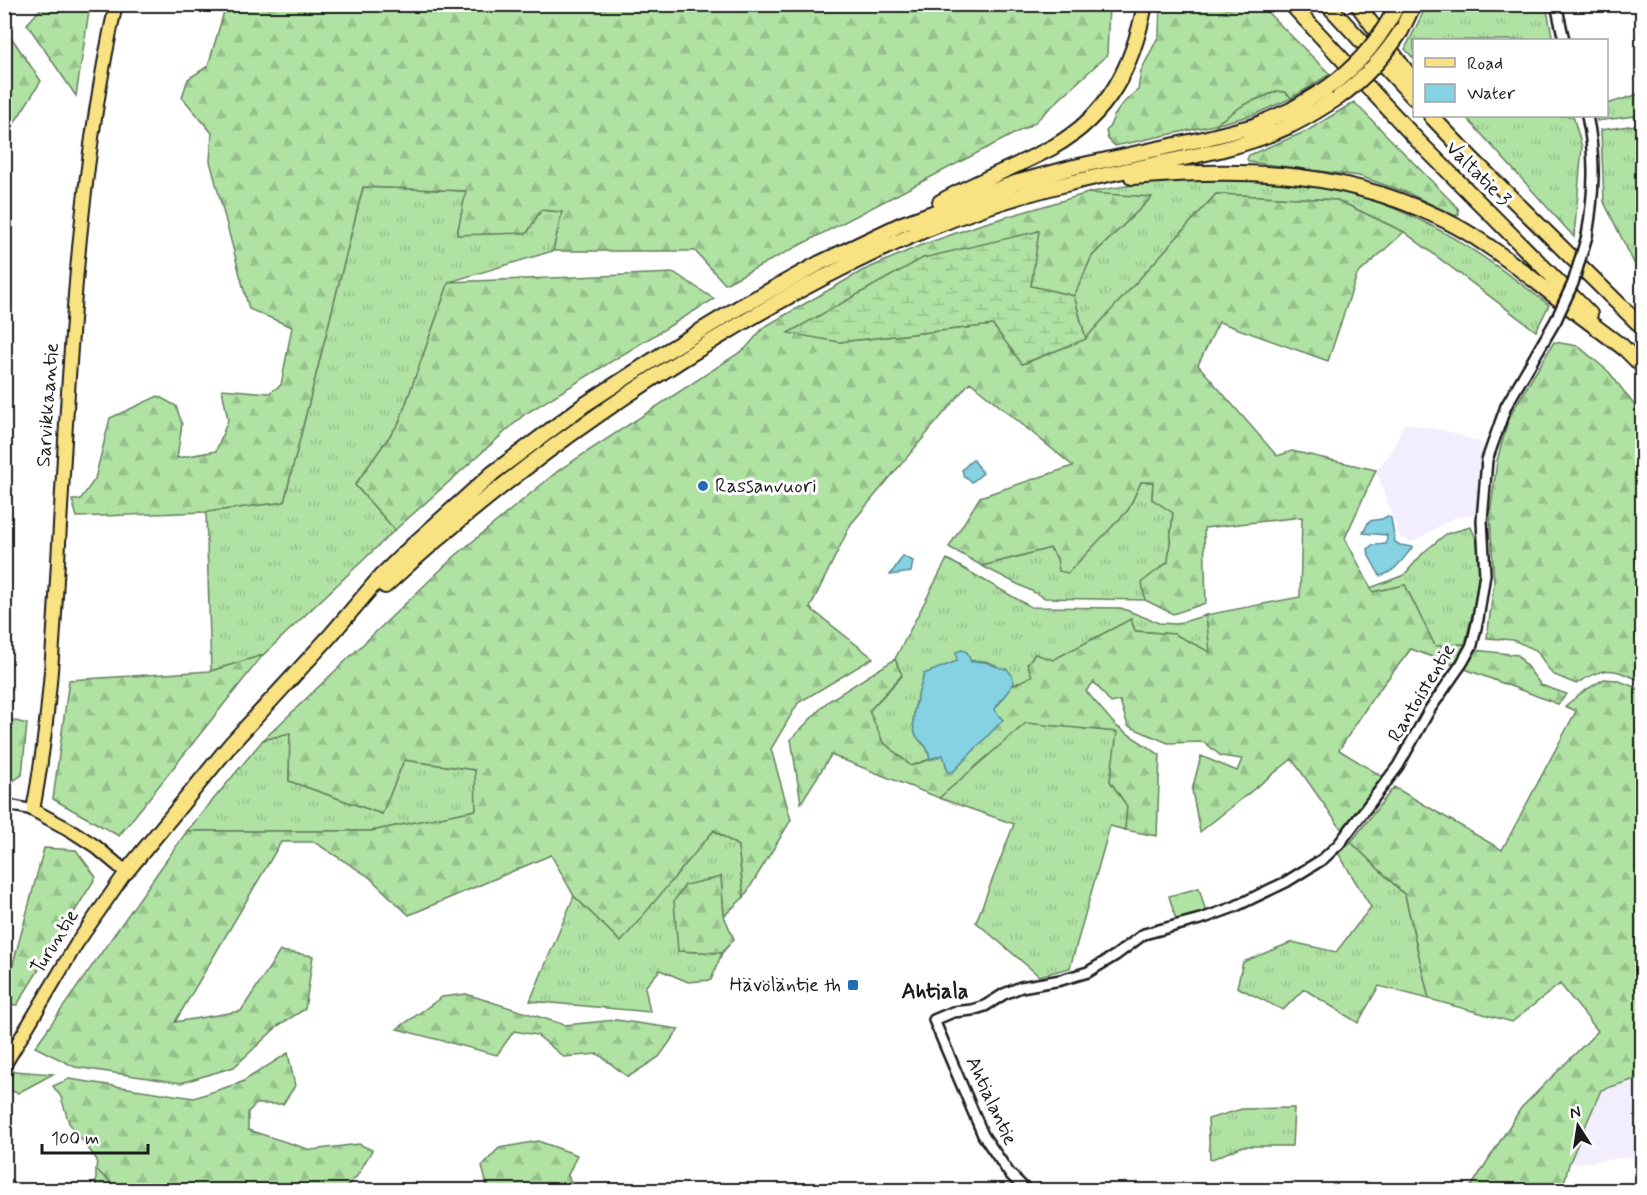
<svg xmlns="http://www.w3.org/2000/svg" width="1647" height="1195" font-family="Mynerve,sans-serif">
	<defs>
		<pattern id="grass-tufts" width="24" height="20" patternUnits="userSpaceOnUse" patternTransform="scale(1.5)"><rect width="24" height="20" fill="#afe2a3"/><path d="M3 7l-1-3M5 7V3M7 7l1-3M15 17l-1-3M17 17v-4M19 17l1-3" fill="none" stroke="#96c18c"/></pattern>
		<pattern id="forest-firs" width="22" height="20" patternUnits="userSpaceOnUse" patternTransform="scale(1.5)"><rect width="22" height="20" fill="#afe2a3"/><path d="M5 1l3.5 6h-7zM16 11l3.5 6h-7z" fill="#96c18c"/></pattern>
		<pattern id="wetland-marsh" width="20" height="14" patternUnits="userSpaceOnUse" patternTransform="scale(1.5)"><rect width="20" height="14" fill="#afe2a3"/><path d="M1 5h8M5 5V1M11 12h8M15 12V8" fill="none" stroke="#96c18c"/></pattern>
	</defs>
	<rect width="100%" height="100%" fill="#fff"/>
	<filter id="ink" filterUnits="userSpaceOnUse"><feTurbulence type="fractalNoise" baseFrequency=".0167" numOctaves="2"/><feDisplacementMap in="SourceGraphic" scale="12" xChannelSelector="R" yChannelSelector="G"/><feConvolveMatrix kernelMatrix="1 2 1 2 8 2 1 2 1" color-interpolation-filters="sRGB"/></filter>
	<g filter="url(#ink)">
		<path fill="#f2eefd" d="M1404,423l43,8 37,13 -6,28 -2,43 -20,2 -44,25 -12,-5 -24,-67 15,-17z
			M1642,1077v79l-73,8 32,-74z"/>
		<path fill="url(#grass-tufts)" stroke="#667f60" stroke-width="1.5" d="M1427,5h119l7,35h-139v19l-9,-10z
			M1278,91l7,1 7,6 -39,17 -39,10 31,-21z
			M1642,93v22l-45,6 -1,-5h10l1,-12z
			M1465,116h108l9,31 -8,90z
			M1642,124v149l-8,-10 -30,-61 -3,-72z
			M1269,179c29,4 58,8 86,16 73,20 136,65 194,110l-13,26 -132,-99 -67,-32 -121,-6 -130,145 -12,-43 18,-40 59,-58 -63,-5c59,-14 121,-13 181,-14z
			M363,187l104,4 -10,43 84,-24 22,2 -10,39 -104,31 -50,141 -44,62 40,45 -132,125 -52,16 -5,-159 78,-10z
			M1141,482h12l-1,17 21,13 -5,50 -25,20 2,18 -100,-2 -63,-32 68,-18 7,10 2,12 69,-60z
			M1471,527c2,6 6,12 7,18 5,29 -6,70 -13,99l-30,2 -30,-61 -32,7 -3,-4 34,-13 20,-23 22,-18z
			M947,559l84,48 90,1 38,15 18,1 29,-9 5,38 -37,-19 -39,-3 -4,-12 -78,41 -21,16 -22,11c-3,-5 -5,-13 -9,-17 -17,-20 -57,-3 -77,4 -4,16 -16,46 -8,61 6,12 10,5 14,24l-19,7 -28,-24 -14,-31 33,-35 -7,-17z
			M1025,722l93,10 -8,49 17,25 -2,24 -15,-4 -40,142 -31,8 -63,-54 38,-98 -75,-26z
			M290,733l-1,48 93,33 22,-54 72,10v40l-105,21h-184l76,-91z
			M713,830l25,16 6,51 -20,19 -3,-39 -43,74 44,2 -11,27 -23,2 -28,-12 -15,17 5,25 -120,-11 44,-105 47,46z
			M1351,842l54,53 24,104 -50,-13 -21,37 -54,-34 -21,21 -46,-23 6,-25 49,-20 44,10 35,-45 -33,-54z
			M14,1071l39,3 -35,19 -13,-4z
			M1294,1108l-2,38h-49l-33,14 -2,-41 34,-10z
			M96,1170l25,20h-25z"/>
		<path fill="url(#forest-firs)" stroke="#667f60" stroke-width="1.5" d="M45,4l45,1 -14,91 -49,-72z
			M226,5l883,-1v1l-2,50 -74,69 -308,160 -30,-33h-142l9,-39 -21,-2 -14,23 -70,2 9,-44 -103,-4 -79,315 -78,10 -129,5 -5,-17h8l15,-21 15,-61 48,-22 18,10 6,18 -5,34 39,-7 12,-31 -6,-31 47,4 12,-8 11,-58 -43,-18 -39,-148 2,-28 -30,-36 6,-18 20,-13z
			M1160,5h100l70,69 -38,24 -7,-6 -8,-1 -32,13 -31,21 -99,21 -7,-7 -2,-8c6,-5 5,-12 10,-18 6,-9 12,-16 22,-23l3,-19 18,-36z
			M11,37l30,44 -36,57v-93z
			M1354,102l104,106 1,6 -4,2 -47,-23 -49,-17 -110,-14 -2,-3 2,-4 58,-24z
			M1088,193l64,4 -60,59 -18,40 -43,-10 7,-55 -199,111 154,-17 30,39 63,-26 130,-144 121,6 67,32 -47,43 -29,86 -109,-39 -21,43 79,91 15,-5 84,19 -31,68 28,54 32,-7 30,61 30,-2 -11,21 -43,-16 -39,50 -33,51 44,27 -41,53 -50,-71 -92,73 -8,-42 9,-34 36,15 5,-12 -21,-3 -17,-14 -36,1 -40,-17 -8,-25 -9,2 -17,-21 -8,9 30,35 44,29 -3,81 -32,-6 2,-24 -17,-25 7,-49 -91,-9 -87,75 -108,-43 -30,48 -10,-64 36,-37 68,-43 7,16 -33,36 14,31 28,24 32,-11 5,16 54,-51 -8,-10 12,-15 4,-8 22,-11 -5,-12 8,-10 18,6 78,-41 4,12 39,3 36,18 -4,-37 94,-18 2,-80 -98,11 2,75 -33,11 -28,-14 -3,-18 26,-20 5,-49 -21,-14 1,-17h-12l-13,28 -60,63 -9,-2 -2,-13 -7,-10 -68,18 -33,-19 31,-50 93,-31 -103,-84 -119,142 -41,84 63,50 -75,45 -27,46 20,71 -47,77 -6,-51 -24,-16 -93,112 -47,-46 -23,-41 -142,60 -41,-39 -54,-34h-33l-106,180 66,-11 39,-60 33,5 -8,53 -26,16 -45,42 -53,16 -106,-16 -40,-20 152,-216h184l105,-21 -1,-40 -71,-10 -22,54 -93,-33 1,-48 -27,7 192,-184 104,-86 186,-121 19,-22 98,-56 57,-25 60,-21z
			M675,273l39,26 -189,115 -130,116 -40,-45 44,-62 50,-141z
			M1554,342l24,4 31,26 33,43v266c-31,-13 -35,-16 -66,3l-24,-10 -16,-24 -23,-10 -26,-2 7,-55 -4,-68 7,-54 12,-44z
			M1475,650l43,5 23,30 26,9 -9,10 -93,-35z
			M263,655l-144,181 -66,-37 16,-119 142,-9z
			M1604,679l13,1 25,10v387l-41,13 -32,74 -7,26h-93l52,-82 77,-77 -38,-47 -48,38 -83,-23 -24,-104 -54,-53 43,-55 108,63 74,-139 -11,-5 19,-15z
			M12,720l15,4 -5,51 -9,6 -9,-7 1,-47z
			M44,848l32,2 20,27 -79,128 -12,-1v-10z
			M721,877l3,39 10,23 -12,14 -44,-2 -4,-50 11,-16z
			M466,994l99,31 51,-5 63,9 -20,28 -31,20 -30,-23 -34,3 -27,-22 -23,-4 -17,24 -100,-26 45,-32z
			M288,1053l7,33 -12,18h-27l-8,8v18l63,20 48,-6 13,6 -15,26 -14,14h-222l-25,-20 1,-10 -28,-37 -8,-26 -8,-11 16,-7 125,19 48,-16z
			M538,1141l39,14 -9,20 6,15h-86l-6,-24 17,-18z"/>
		<path fill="url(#wetland-marsh)" stroke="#667f60" stroke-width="1.5" d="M1039,231l-8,55 43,10 12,43 -64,25 -29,-39 -154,17 -51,-9 135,-75z"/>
		<path fill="#afe2a3" stroke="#667f60" stroke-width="1.5" d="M1199,888l7,24 -30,8 -7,-24z"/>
		<path fill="#84d2e2" stroke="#5a8993" stroke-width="1.5" d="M973,459l10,14 -11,9 -8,-5 -2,-7z
			M1387,516l4,2 4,24 5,3 13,2c-10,11 -17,25 -33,29l-11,-20 -1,-7 4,-4 14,-1 1,-9 -24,-2 6,-12 13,-2z
			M903,556l10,5 -2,11 -21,3z
			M962,650l5,2 4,10c19,-3 21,6 36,7l5,6 2,8 -20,27 9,10 -50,52h-5l-5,-17 -13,4c-4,-19 -8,-13 -14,-24 -8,-15 4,-45 8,-61l33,-13 -1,-9z"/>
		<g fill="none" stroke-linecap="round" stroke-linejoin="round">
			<defs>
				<path id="minor" d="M1556,4l8,36
					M1587,236c7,-42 9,-79 0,-120
					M4,804l29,6
					M1026,1190l-17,-17 -26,-38 -49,-115 19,-8 19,-2 13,-4 19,-12 17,-7 40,-7 27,-8 28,-17 28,-21 60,-16 30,-11 52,-25 37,-23 16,-15 59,-78 32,-57 32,-46 10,-18 6,-26 7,-45 -3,-53 5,-61 19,-54 50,-86"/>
				<path id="major" d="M4,1066l73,-123 49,-71 -31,-26 -23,-15 -39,-21c19,-99 22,-201 28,-302 10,-169 18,-338 55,-504"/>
				<path id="highway" d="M1291,4l128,138 171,172
					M1327,4l87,94
					M1357,4l57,78
					M1391,17l7,-13
					M1401,31l13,-27
					M1431,116l42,44 169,167
					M1132,177c115,-10 220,-7 324,49 29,16 56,37 82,57 29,23 58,44 87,66
					M940,202c37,-21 76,-35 113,-55 56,-32 80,-81 92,-143
					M1620,344l22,22
					M385,586c100,-93 210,-174 327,-245 87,-53 177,-101 274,-134 56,-19 113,-31 170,-43 43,-9 90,-18 131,-37 18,-8 35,-19 52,-30
					M126,872l105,-128 99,-108 51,-60 32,-31 80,-72 91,-68 80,-52 76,-46 80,-44 82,-39 113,-41 59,-16 129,-28 51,-13 37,-16 36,-22"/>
			</defs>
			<use href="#minor" stroke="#1c1c1c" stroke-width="14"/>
			<use href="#major" stroke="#1c1c1c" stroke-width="16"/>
			<use href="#highway" stroke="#1c1c1c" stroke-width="18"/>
			<use href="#minor" stroke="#fff" stroke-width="9"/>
			<use href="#major" stroke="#f8e281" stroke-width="12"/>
			<use href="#highway" stroke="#f8e281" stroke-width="14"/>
			<defs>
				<path id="minor-bridge" d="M1556,320l17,-37 14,-47"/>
				<path id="highway-bridge" d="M1327,88c27,-19 48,-43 64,-71
					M1339,97c25,-18 45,-40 62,-66"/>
			</defs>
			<use href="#minor-bridge" stroke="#1c1c1c" stroke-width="14" stroke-linecap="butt"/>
			<use href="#highway-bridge" stroke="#1c1c1c" stroke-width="18" stroke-linecap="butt"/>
			<use href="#minor-bridge" stroke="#fff" stroke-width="9"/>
			<use href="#highway-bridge" stroke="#f8e281" stroke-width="14"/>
		</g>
	</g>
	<g fill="#1f6fb2" stroke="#fff" stroke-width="2">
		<circle cx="703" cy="486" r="6"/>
		<rect x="847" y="979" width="12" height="12" rx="3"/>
	</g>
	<g text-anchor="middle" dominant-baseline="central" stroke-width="6" stroke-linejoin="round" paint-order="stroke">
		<g font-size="20" fill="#1c1c1c" stroke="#fff">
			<text transform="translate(1478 174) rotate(45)">Valtatie 3</text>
			<text transform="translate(48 405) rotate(-86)">Sarvikkaantie</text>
			<text transform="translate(1422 693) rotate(-59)">Rantoistentie</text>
			<text transform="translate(55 942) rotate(-58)">Turuntie</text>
			<text transform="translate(991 1101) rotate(65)">Ahtialantie</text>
		</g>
		<g font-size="20" fill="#1c1c1c" stroke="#fff" text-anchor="start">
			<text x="715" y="486">Rassanvuori</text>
			<text x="841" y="985" text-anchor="end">Hävöläntie th</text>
		</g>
		<g font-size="22" font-weight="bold" fill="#1c1c1c" stroke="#fff">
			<text x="935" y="992">Ahtiala</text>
		</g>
	</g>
	<rect width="1647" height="1195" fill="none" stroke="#fff" stroke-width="24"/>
	<rect x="12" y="12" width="1623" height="1171" fill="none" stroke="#1c1c1c" stroke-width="2" filter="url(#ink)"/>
	<rect x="1413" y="39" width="195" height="78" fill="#ffffff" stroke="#a4a4a4" stroke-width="1.5"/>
	<rect x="1425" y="58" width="30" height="9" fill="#f8e281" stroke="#a4a4a4" stroke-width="1.5"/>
	<text x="1467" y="69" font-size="18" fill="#1c1c1c">Road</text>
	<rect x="1425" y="84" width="30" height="18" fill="#84d2e2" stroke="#a4a4a4" stroke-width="1.5"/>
	<text x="1467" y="99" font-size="18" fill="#1c1c1c">Water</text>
	<g transform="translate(1578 1126) rotate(348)" stroke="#ffffff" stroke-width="4.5" paint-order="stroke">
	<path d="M0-4.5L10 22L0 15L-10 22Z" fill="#1c1c1c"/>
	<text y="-9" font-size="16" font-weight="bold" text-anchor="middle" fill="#1c1c1c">N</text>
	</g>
	<path d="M42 1144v9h106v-9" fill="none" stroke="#1c1c1c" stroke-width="3"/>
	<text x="51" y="1144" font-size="18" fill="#1c1c1c" stroke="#ffffff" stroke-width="4.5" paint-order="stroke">100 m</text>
</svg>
